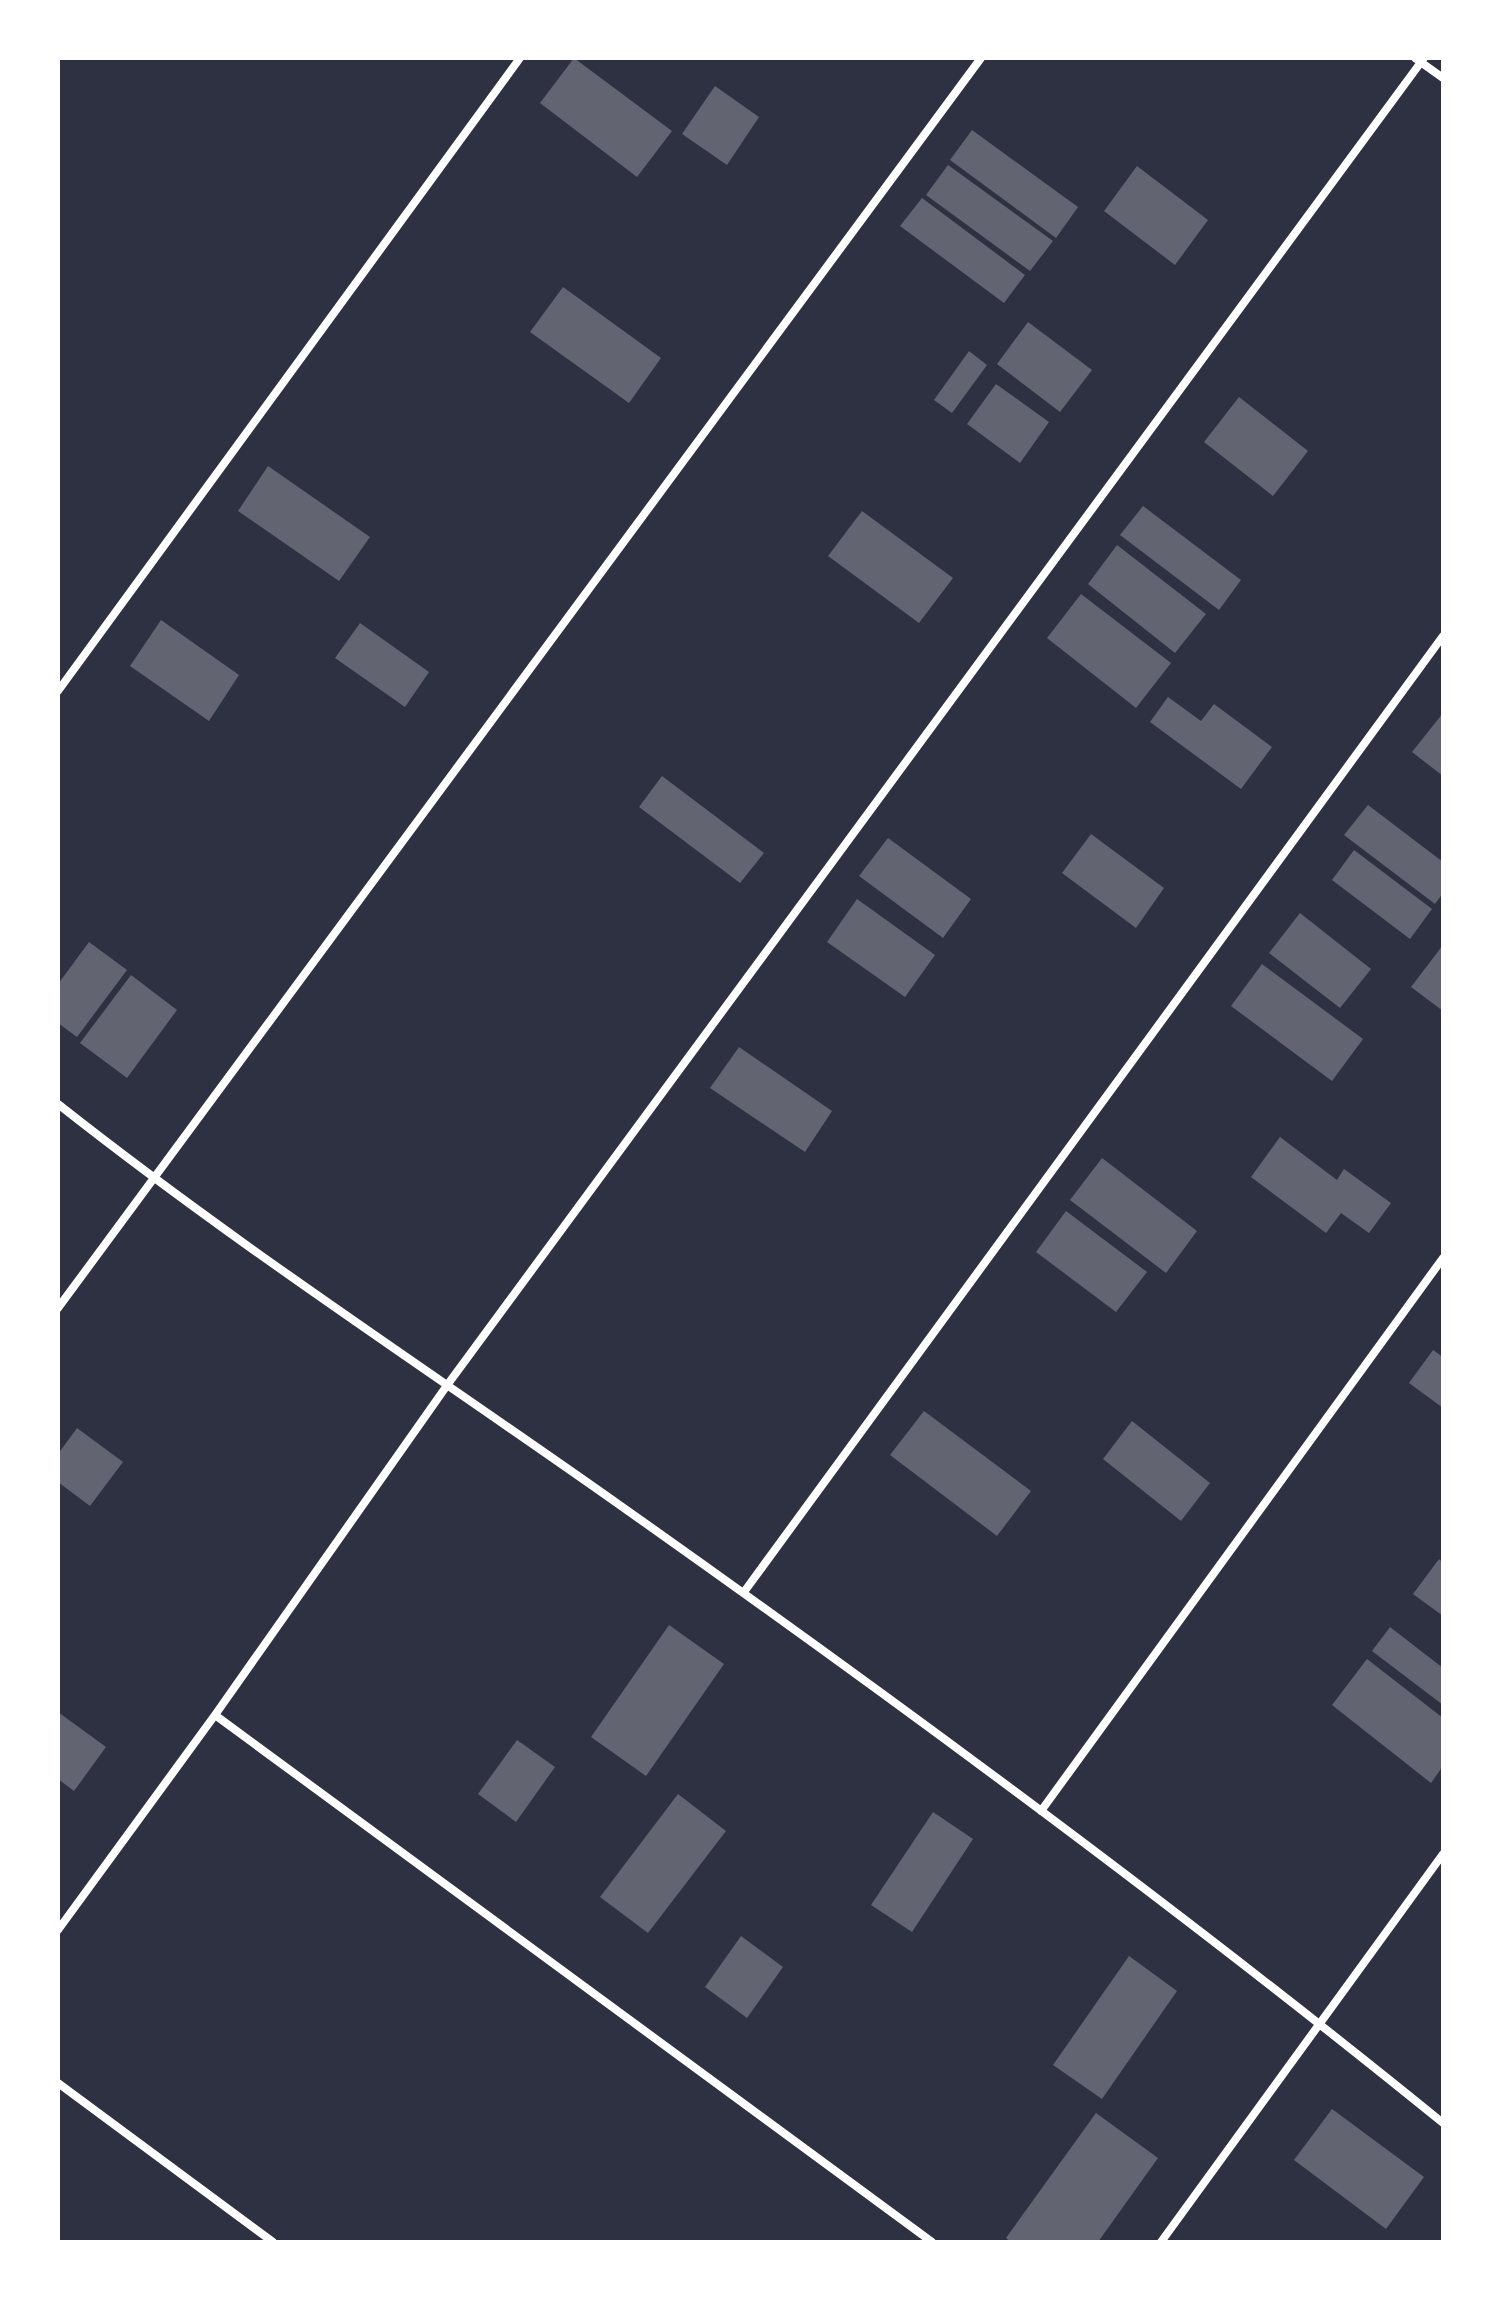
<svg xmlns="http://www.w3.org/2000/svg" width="1501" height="2300" font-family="'DM Sans',sans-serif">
	<rect width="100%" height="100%" fill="#2d3142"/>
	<path fill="#626471" d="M574,58l98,73 -35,46 -97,-74z
		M715,86l44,31 -32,48 -45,-31z
		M972,130l106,77 -22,31 -106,-78z
		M948,165l105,76 -23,30 -104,-76z
		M1137,166l71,54 -33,45 -71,-54z
		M922,198l103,77 -21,28 -104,-77z
		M563,287l98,71 -32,45 -99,-71z
		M1028,322l64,48 -32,42 -63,-48z
		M969,351l18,14 -35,48 -18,-13z
		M996,384l53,38 -29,41 -53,-39z
		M1239,397l69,54 -35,45 -69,-54z
		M268,466l102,71 -31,44 -101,-70z
		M1143,506l98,74 -22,30 -99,-75z
		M862,511l91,67 -34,45 -91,-67z
		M1117,545l89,69 -31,39 -87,-69z
		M1081,594l90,69 -35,45 -89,-70z
		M161,620l78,55 -30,46 -79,-55z
		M360,623l69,49 -24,35 -70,-49z
		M1168,697l33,24 13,-17 58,43 -31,42 -91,-67z
		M1443,713v63l-31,-24z
		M662,776l102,77 -24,30 -101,-76z
		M1368,805l75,57v31l-8,11 -91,-69z
		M1091,834l73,54 -28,40 -74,-55z
		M888,838l83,61 -28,39 -84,-62z
		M1354,850l78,59 -22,30 -78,-59z
		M857,899l78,56 -30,42 -78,-55z
		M1300,913l71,56 -31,39 -71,-55z
		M89,942l38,28 -50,67 -19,-14v-39z
		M1443,945v66l-32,-24z
		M1262,964l101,75 -31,42 -101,-75z
		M131,975l46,35 -50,68 -47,-35z
		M739,1047l93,64 -27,41 -95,-64z
		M1280,1137l57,43 7,-11 47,34 -22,30 -28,-20 -15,20 -75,-56z
		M1102,1158l95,73 -31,42 -96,-73z
		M1066,1211l81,61 -31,40 -80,-60z
		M1433,1350l10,7v51l-34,-25z
		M924,1411l107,80 -34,45 -107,-81z
		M1132,1421l78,62 -29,38 -78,-62z
		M77,1428l46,34 -33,44 -32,-24v-28z
		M1439,1559l4,4v53l-30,-22z
		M669,1625l55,39 -78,112 -55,-39z
		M1390,1627l53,41v37l-71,-54z
		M1367,1659l76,59v48l-12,17 -99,-78z
		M58,1712l48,35 -32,44 -16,-12z
		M517,1740l38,27 -39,55 -38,-28z
		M678,1794l48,37 -78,102 -48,-36z
		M933,1812l40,27 -61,93 -41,-27z
		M741,1936l42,31 -36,51 -42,-31z
		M1129,1956l48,35 -75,108 -49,-34z
		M1332,2109l92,68 -38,52 -92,-69z
		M1096,2113l62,45 -60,84h-87l-5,-4z"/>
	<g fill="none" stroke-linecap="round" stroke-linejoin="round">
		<path stroke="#fff" stroke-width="8" d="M1415,58l28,20
			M58,691l462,-633
			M58,1104c181,143 375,269 563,402 279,197 556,401 822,617
			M58,1308l923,-1250
			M744,1592l699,-956
			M215,1715l717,527
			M1041,1811l402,-553
			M58,1930l157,-215 233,-331 976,-1326
			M58,2083l215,159
			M1161,2242l282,-388"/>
	</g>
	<rect width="1501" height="2300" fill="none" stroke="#ffffff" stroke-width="120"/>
</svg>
